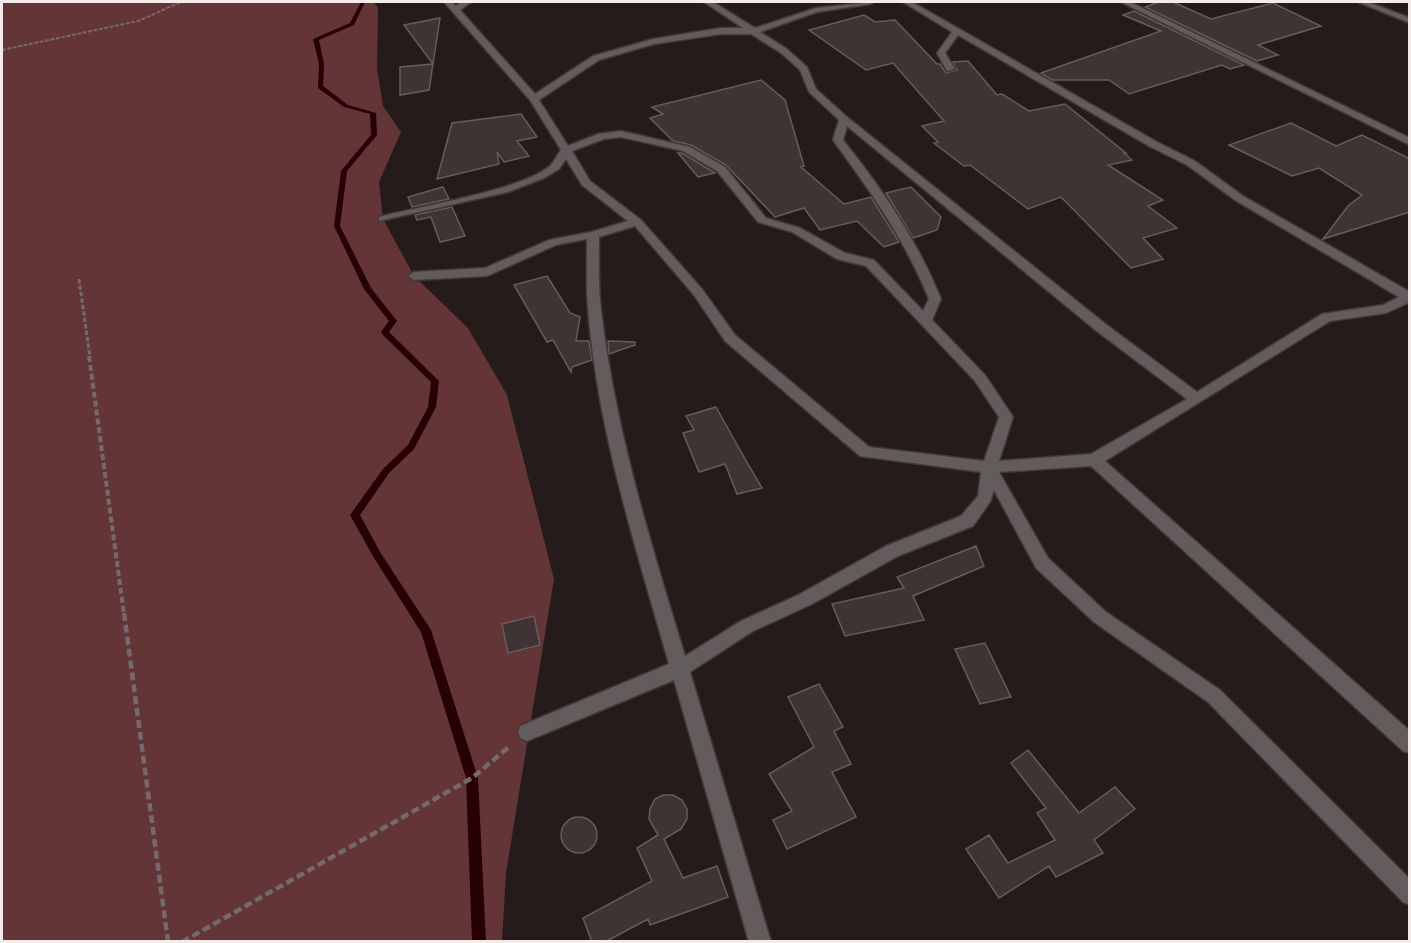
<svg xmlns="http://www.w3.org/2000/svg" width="1411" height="943" font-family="Commissioner,sans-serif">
	<rect width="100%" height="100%" fill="#261b1b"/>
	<path fill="#633536" d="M2,2h372l4,6 -1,61 6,37 18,26 -22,50 4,37 31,57 54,52 39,67 47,184 -48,294 -4,68 -500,1z"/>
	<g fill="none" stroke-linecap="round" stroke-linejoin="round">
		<path fill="#270004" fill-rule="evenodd" d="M361,2h4l-11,23 -35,15 5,24 -1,22 25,19 28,8 1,22 -30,36 -7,55 31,62 26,33 -8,11 50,49 -3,26 -22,42 -25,24 -29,42 20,37 51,78 47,148 8,164h-14l-6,-164 -45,-146 -47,-74 -24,-43 33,-46 25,-24 20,-38 3,-25 -49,-48 -1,-2 8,-11 -25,-32 -30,-63 7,-55 30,-36 -1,-21 -26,-7 -26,-19 1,-24 -6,-25 37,-16z"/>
	</g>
	<path fill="#3f3333" stroke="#695b5b" stroke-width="1.5" d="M1159,2h14l38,17 62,-16 48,23 -63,19 20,10 -21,6 -112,-54z
		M1134,11l110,54 -14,4 -8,-4 -93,29 -20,-14h-57l-11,-7 120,-42 -38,-16z
		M864,15l11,7 20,-2 42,44h3l6,9 11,-3 -4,-8 15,-1 29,34 5,-1 27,17 36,-7 61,49h-2l8,7 -24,5 55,35 -15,6 29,22 -34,10 20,21 -32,9 -70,-71 -33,12 -58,-44 -6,1 -30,-23 4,-1 -16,-16 22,-5 -51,-58 -27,7 -57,-40z
		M440,18l-11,72 -29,5v-28l33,-3 -29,-39z
		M761,80l24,20 19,66 -3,1 43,37 27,-7 28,45 -15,5 -27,-26 -37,9 -16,-22 -29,9 -49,-52 -35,-20 -18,-4 -23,-23 13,-4 -11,-7z
		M521,114l16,23 -20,4 12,15 -25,6 -7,-10 2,12 -62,15 15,-56z
		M1291,123l45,23 26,-11 48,24v53l-87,27 25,-33 14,-11 -43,-27 -27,8 -63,-31z
		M678,153h4l33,20 -17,4z
		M443,187l6,12 -37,8 -4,-10z
		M911,187l30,30 -4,13 -24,8 -27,-45z
		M452,207l13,29 -25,6 -9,-25 -14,3 -2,-5z
		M547,276l23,37 10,4 -4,24h13l3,19 -20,7 -1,5 -18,-32 -6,2 -33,-57z
		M608,341l27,1v3l-26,9z
		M716,407l29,52 17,29 -25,6 -12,-30 -26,8 -16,-39 11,-3 -8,-14z
		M976,546l8,20 -71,30 11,24 -79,16 -13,-32 72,-16 -7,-11z
		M534,616l6,29 -32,8 -6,-29z
		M985,643l26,54 -31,7 -25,-55z
		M819,684l24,43 -9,4 17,33 -19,8 24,45 -69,32 -14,-29 19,-9 -23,-37 45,-27 -26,-50z
		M1028,750l51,63 36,-26 20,22 -41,31 9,13 -47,24 -7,-11 -50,32 -33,-49 23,-14 19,28 47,-23 -18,-27 9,-5 -35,-45z
		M663,795h10l9,5 5,9v10l-6,10 -17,10 19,39 34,-12 11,31 -78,28 -2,-6 -43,23h-13l-9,-24 69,-37 -15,-33 21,-13 -9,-16 1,-10 5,-10z
		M561 835a18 18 0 1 1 36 0a18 18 0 1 1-36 0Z"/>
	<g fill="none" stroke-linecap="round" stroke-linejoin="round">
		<defs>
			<path id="minor" d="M444,2h8l4,4 6,-4h9l-11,8 75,84 58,-38 60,-17 68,-11h22l-39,-26h9l42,26 61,-20 58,-6 -4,2 -53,8 -57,20 27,17 20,18 9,22 31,28 261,209 89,66 125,-78 61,-9 16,-8 -164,-97 -48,-35 -38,-19 -191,-111 -13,18 10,16 -8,2 -10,-18 15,-21 -49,-30h9l245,140 38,19 48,35 167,96v10l-24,11 -56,8 -225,140 305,270v22l-7,-2 -312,-285 -92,6 49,86 58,54 114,78 190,189v26l-7,-3 -195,-200 -114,-80 -58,-54 -42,-78 -4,12 -17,24 -75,30 -86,48 -59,27 -63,41 81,270h-22l-75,-262 -147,61 -7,-3 -2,-6 2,-6 149,-62c-33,-116 -72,-235 -81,-356 -2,-23 -1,-46 -1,-69l-31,6 -69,31 -73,4 -6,-4 6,-4 71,-4 64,-28 42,-8 37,-11 -46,-36 -16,-26 -7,10 -15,9 -36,14 -129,29v-4c42,-11 140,-26 171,-51 4,-4 7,-11 11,-16l-31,-50zM721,34h30l30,19 19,17 9,22 30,28 -6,20c39,54 70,96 96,159l-6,12 -49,-51 -29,-7 -45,-25 -34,-10 -41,-51 -35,-20 -69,-16 -23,3 -30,12 -29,-46 60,-40 55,-16zM847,126l251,206 89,67 -96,55 -92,7 14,-44 -28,-42 -53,-55 9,-21c-24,-59 -58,-109 -98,-159zM621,137l62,14 34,20 41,51 34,10 45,27 29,7 109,115 24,36 -15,44 -115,-14 -134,-112 -33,-46 -61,-69 -51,-39 -18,-30 32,-12zM635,226l59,69 31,46 135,115 121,16 -3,24 -17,20 -75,30 -86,48 -59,27 -56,35c-35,-114 -70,-228 -84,-346 -3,-24 -2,-49 -2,-73z
				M1121,2h9l280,136v7z
				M1358,2h10l42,16v5z"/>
		</defs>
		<use href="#minor" stroke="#433838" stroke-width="3"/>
		<path stroke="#746a6a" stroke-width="2" stroke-dasharray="4 1.5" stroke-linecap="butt" d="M2,50l136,-29 43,-19"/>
		<path stroke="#746a6a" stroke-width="3" stroke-dasharray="4.5 2" stroke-linecap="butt" d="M79,279l11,78"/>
		<path stroke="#746a6a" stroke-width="4" stroke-dasharray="6 3" stroke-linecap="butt" d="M89,356l35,258"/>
		<path stroke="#746a6a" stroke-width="4.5" stroke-dasharray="8 4" stroke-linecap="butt" d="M124,613l44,329
			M182,942l290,-164 38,-32"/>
		<use href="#minor" fill="#625c5c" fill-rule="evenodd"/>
	</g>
	<rect width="1411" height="943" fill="none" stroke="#f4eceb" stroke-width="6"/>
</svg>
